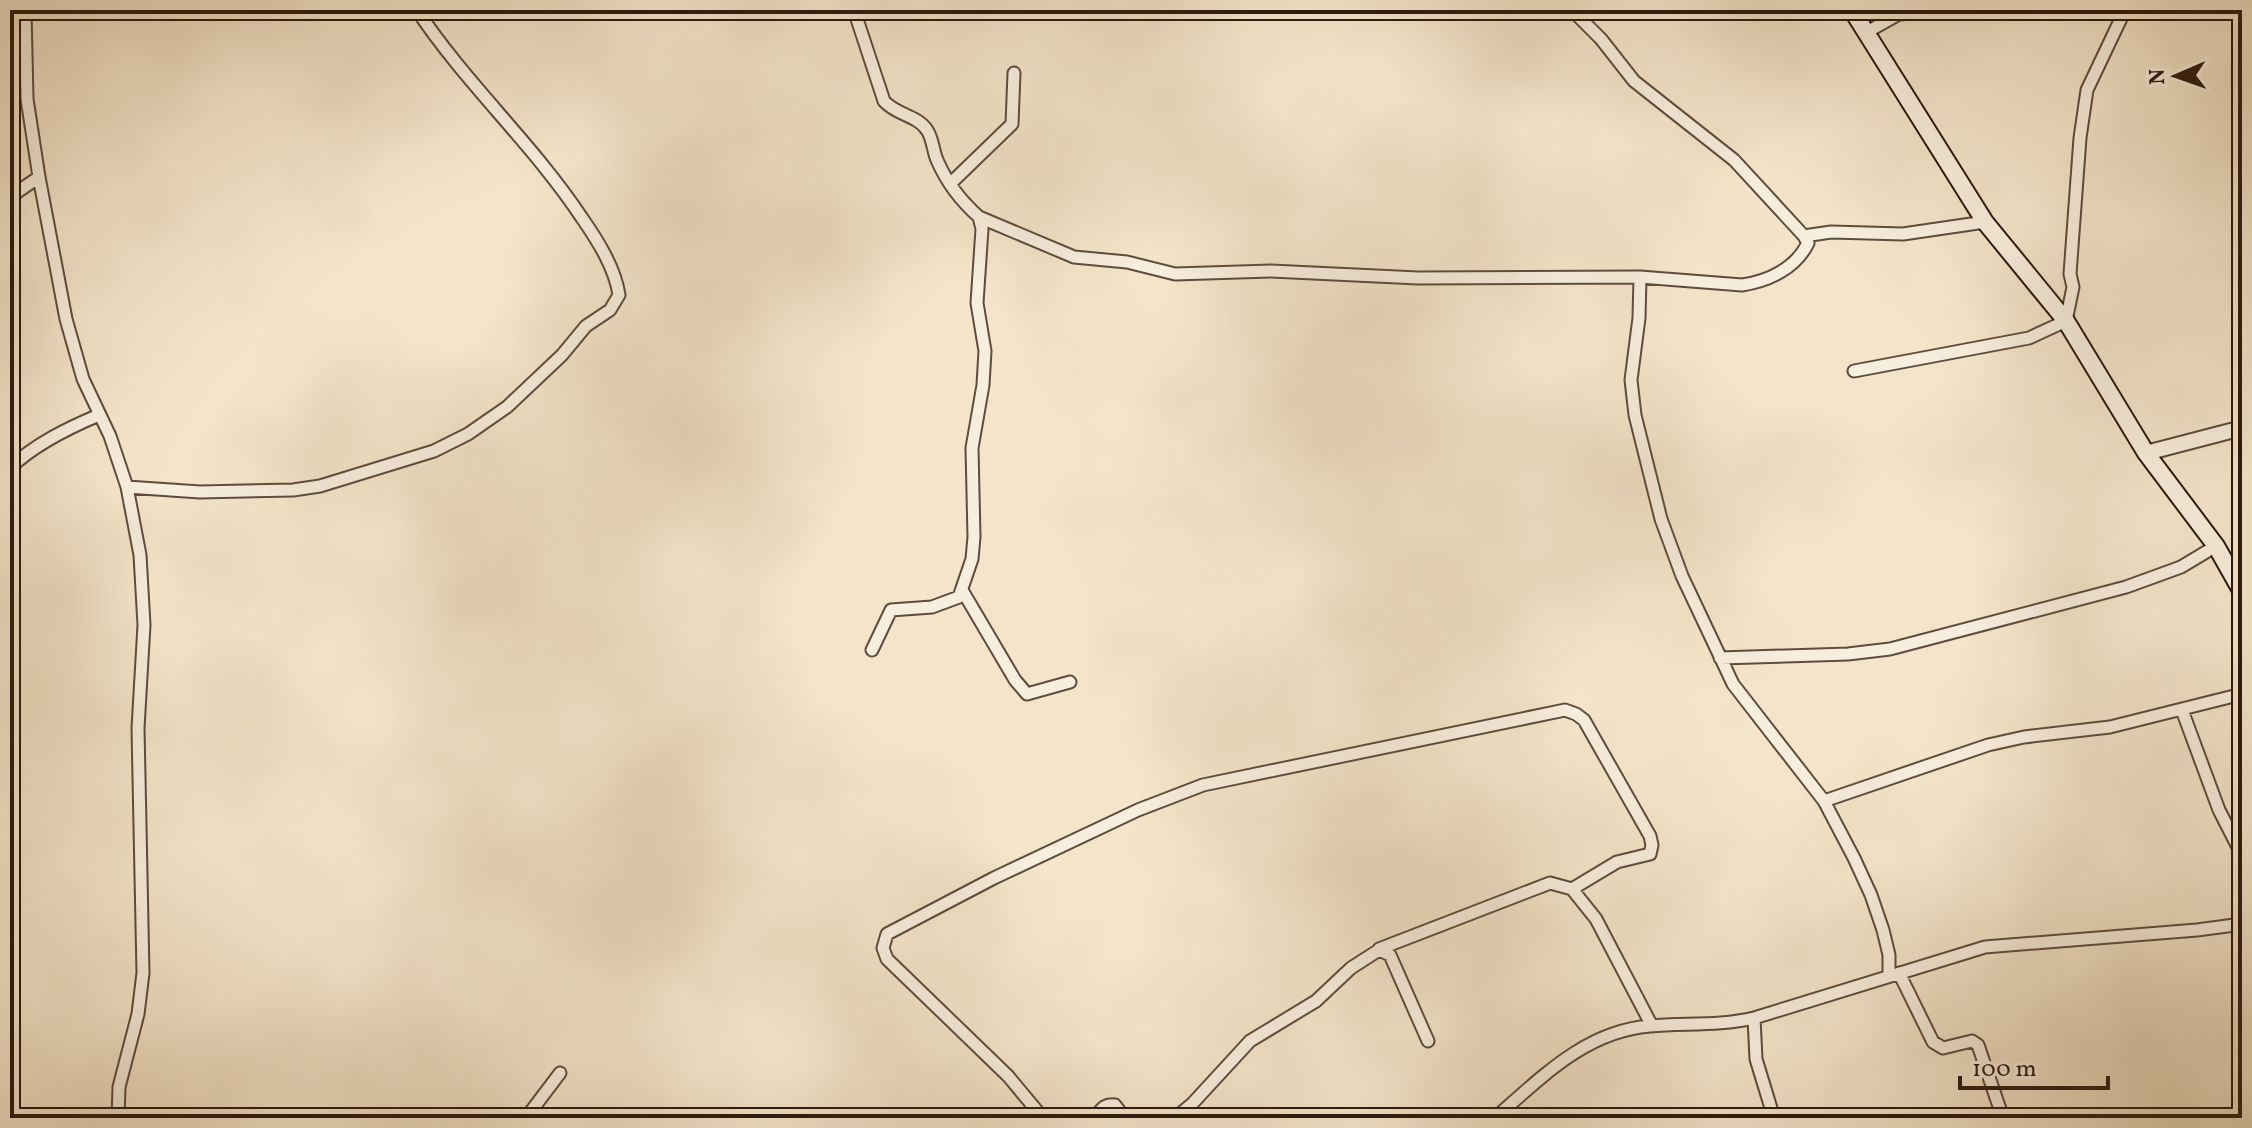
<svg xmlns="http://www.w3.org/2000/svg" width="2252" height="1128" font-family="Vollkorn,serif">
	<rect width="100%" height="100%" fill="#f4e5ca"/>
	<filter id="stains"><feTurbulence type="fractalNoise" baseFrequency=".0025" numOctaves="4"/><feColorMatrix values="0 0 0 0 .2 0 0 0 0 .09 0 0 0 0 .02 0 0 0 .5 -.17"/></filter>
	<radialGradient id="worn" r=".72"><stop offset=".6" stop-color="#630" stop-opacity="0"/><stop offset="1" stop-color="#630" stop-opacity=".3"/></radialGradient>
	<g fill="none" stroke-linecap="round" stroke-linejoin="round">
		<defs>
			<path id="minor" d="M25,10l2,89 12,78 27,142 17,60 27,57 17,51 13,68 4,70 -6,103 5,245 -5,41 -19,73 -1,31
				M854,10l30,91c12,14 33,14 43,29 6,9 6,21 10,30 9,21 25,42 42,57l95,40 53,5 48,12 96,-3 147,7 222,-1 102,8c27,-4 54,-17 66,-42l-4,-7
				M1572,10l29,29 33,42 100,79 70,76 27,-4 72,2 82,-12
				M1899,14l60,-4
				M1867,32l32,-18 -1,-4
				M951,183l61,-59 2,-51
				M10,197l29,-20
				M1640,277l-1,41 -8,62 4,35 26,104 21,57 51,108 91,117 30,57 17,37 12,35 6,25v21
				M1854,371l175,-33 37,-17 7,-34 -3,-13 10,-136 7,-48 38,-80
				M10,468c25,-24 58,-40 89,-53
				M127,487l73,5 93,-2 27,-4 114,-35 34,-17 39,-27 55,-52 24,-29 24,-16 9,-15c-4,-27 -21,-54 -37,-77 -49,-74 -116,-134 -165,-208
				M962,590l53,90 12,14 43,-12
				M872,650l19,-40 41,-3 27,-10 13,-38 2,-22 -2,-89 11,-63 2,-34 -8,-48 5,-74 -3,-12
				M1720,658l128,-4 42,-5 236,-62 55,-20 35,-21
				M2182,710l37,100 23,45
				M1824,801l164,-56 36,-8 86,-10 132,-33
				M1379,949l171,-66 22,6
				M1899,973l34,69 10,6 29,-7 6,4 25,73
				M1754,1018l2,41 18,59
				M526,1118l34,-45
				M1043,1118l-35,-42 -121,-117 -4,-11 4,-14 107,-56 144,-68 65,-25 362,-75 11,4 8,6 66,116 2,9 -2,9 -33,8 -45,27 24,30 56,107
				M1094,1118c7,-8 10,-15 21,-13l10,13
				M1175,1118l17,-14 58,-63 66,-40 35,-33 28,-18 11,5 38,86
				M1495,1118c47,-41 91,-87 155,-92 35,-3 70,0 104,-8l231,-71 212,-17 45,-6"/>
			<path id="tertiary" d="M2146,453l96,-25"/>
			<path id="secondary" d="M1852,10l133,212 81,99 80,132 70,93 26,46"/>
		</defs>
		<use href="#minor" stroke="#5e4c3d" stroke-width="15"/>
		<use href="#tertiary" stroke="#5e4c3d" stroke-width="18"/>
		<use href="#secondary" stroke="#2c190e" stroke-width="20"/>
		<use href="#minor" stroke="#f8eedd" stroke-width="11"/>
		<use href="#tertiary" stroke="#f8eedd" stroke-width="14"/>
		<use href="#secondary" stroke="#f8eedd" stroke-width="16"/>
	</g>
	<rect width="2252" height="1128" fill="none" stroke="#f4e5ca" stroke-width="40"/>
	<rect x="12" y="12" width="2228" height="1104" fill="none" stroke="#2c190e" stroke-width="4"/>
	<rect x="20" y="20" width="2212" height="1088" fill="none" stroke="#2c190e" stroke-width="2"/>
	<g transform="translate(2176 76) rotate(268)" stroke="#f8eedd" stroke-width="6" paint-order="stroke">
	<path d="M0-6L14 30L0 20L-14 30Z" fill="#2c190e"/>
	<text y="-12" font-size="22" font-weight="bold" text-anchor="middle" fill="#2c190e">N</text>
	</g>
	<path d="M1960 1076v12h148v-12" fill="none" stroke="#2c190e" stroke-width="4"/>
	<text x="1972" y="1076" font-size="24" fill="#2c190e" stroke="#f8eedd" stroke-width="6" paint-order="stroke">100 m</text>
	<rect width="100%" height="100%" filter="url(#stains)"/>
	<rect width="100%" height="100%" fill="url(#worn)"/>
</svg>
